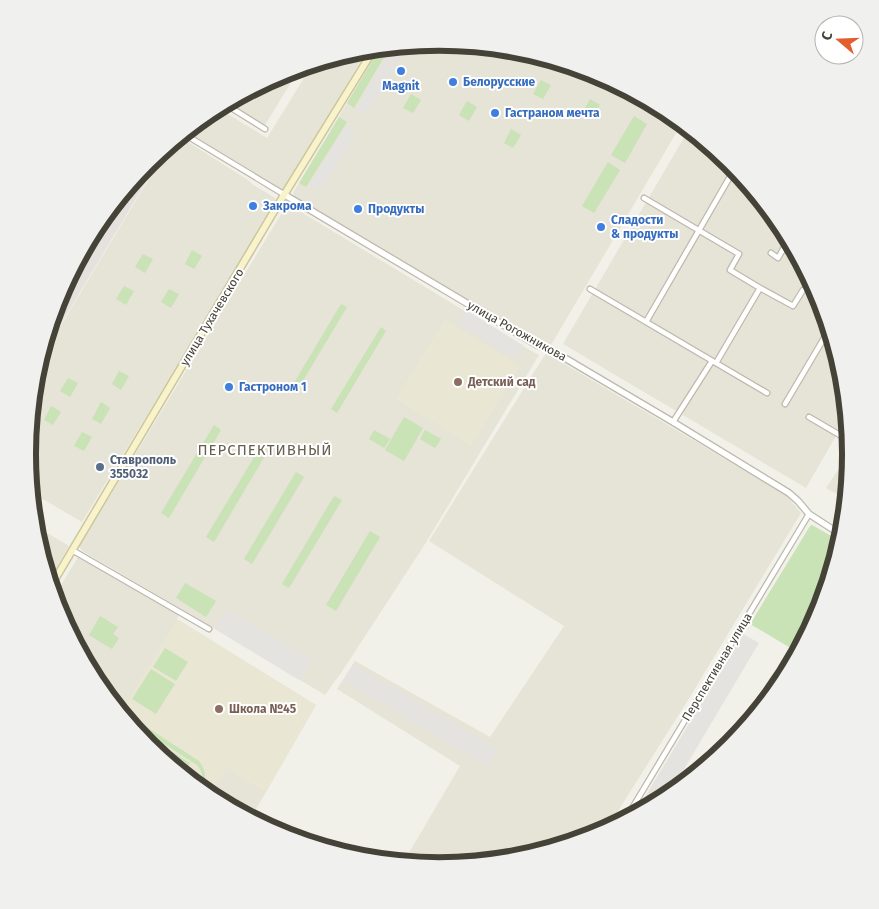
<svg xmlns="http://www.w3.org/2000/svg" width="879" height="909" font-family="'Fira Sans',sans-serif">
	<rect width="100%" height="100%" fill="#f2f1e9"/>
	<path fill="#e6e3d7" d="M440,43l80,7 77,24 72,38 13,11 -131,222 -12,-3 -243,-143 -3,-6 87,-145z
		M368,49l-83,139 -2,2 -3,-1 -94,-57 25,-20 7,-4 49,30 45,-73 47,-15z
		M296,70l2,1 -33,54 -37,-22 54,-29z
		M689,129l42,34 51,63 38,71 24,77 4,41 -42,73 -243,-144z
		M180,137l68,43 4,4 20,12 3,2v7l-193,317 -51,-30 -3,-38 7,-80 4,-12 114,-190 -8,-5 3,-4z
		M286,206h5l235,142 13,7 -114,189 -82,126 -18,25 -150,-90 -91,-53 -5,-5z
		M546,353l240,142 15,18 -113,187 -82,130 -9,5 -77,24 -81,7 -36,-3 57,-97 -123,-77 18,-28 135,76 74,-111 -135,-85z
		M851,451v4l-4,45 -21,-12z
		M34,525l35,21 -20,34 -14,-45z
		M78,557l101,58 -2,4 139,86 -65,113 -41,-21 -62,-51 -51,-63 -38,-71 -5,-15z"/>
	<path fill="#e5e2dd" d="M145,167l7,5 -112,187 19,-62 38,-72z"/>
	<path fill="#eae6d4" d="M445,319l75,47 -49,80 -75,-47z
		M177,619l139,86 -50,87 -40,-23 -16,27 -62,-50 -27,-33z"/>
	<path fill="#c9e2b6" d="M390,47l-36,61 -7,-5 33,-55z
		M541,80l10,5 -8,14 -10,-5z
		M411,94l10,6 -8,13 -10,-5z
		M590,99l10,6 -8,13 -10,-5z
		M467,101l10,6 -8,14 -10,-6z
		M634,116l13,8 -22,39 -14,-8z
		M339,117l8,5 -41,65 -7,-4z
		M511,129l10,6 -8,13 -9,-5z
		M608,162l12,8 -26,43 -12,-7z
		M192,250l10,6 -8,13 -9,-5z
		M143,254l10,5 -8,14 -10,-6z
		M124,286l10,5 -8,14 -10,-6z
		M169,289l10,5 -8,14 -10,-6z
		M341,304l6,3 -49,82 -6,-3z
		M381,327l5,4 -49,82 -6,-4z
		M119,371l10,5 -8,14 -9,-6z
		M68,378l10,5 -8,14 -10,-6z
		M101,402l9,6 -9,16 -9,-5z
		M51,406l10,6 -8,13 -9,-5z
		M404,417l19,11 -19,33 -19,-11z
		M214,425l7,5 -52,88 -8,-5z
		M374,430l16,9 -6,9 -15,-9z
		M425,430l16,9 -6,9 -15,-9z
		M82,432l10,5 -8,14 -10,-5z
		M259,449l7,5 -52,88 -8,-5z
		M296,472l8,5 -52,87 -8,-5z
		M334,496l8,4 -53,88 -7,-4z
		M812,525l30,17 -22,70 -21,41 -49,-29 60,-98z
		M370,531l10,6 -44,74 -10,-6z
		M185,583l31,18 -10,16 -30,-19z
		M100,616l18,11 -5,7 6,4 -7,11 -23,-14z
		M165,648l23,14 -12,19 -23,-14z
		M151,669l24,15 -19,30 -24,-15z
		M131,725h8l9,3 51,33c7,9 8,19 3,29l-2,-2c4,-8 3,-16 -3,-23l-55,-35 -8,-2z
		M146,735l44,28 -7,11 -35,-28 -5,-6z"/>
	<path fill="#e4e3e0" d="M392,49l10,6 -35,60 -11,-6z
		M346,126l11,7 -36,58 -11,-7z
		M466,310l58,36 -9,13 -58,-35z
		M227,609l85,51 -13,20 -84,-51z
		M743,634l16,9 -92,155 -17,9 -8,-5z
		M353,664l145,85 -10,18 -145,-87z"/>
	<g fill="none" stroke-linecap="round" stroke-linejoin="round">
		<defs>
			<path id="minor" d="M225,104l40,25
				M184,134l101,61
				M644,198l95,56 -9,16 30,18
				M771,253l7,5 11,-19
				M590,289l177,104
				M811,296l11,7
				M646,322l89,-154
				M716,363l44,-75 33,18 10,-16
				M785,404l45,-76
				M809,417l41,24
				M673,422l39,-61
				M72,550l137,79
				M625,820l184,-306"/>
			<path id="tertiary" d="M285,195l252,150 16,6 120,71 116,71 9,8 11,13 34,22"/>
			<path id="secondary" d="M51,586l225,-378 98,-159"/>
		</defs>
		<use href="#minor" stroke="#bdb9ac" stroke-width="7"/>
		<use href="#tertiary" stroke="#bdb9ac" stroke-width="8"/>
		<use href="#secondary" stroke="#cdc69d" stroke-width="9"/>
		<use href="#minor" stroke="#fff" stroke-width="4.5"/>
		<use href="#tertiary" stroke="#fff" stroke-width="5.5"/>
		<use href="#secondary" stroke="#f9f3cc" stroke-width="6"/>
	</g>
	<g fill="#3f7fe0" stroke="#fff" stroke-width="2">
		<circle cx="401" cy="71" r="5"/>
		<circle cx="453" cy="82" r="5"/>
		<circle cx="495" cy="113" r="5"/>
		<circle cx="253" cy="206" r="5"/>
		<circle cx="358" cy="209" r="5"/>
		<circle cx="601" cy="227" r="5"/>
		<circle cx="229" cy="387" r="5"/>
	</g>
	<g fill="#8d6e63" stroke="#fff" stroke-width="2">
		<circle cx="458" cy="382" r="5"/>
		<circle cx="219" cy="709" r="5"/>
	</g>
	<circle fill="#5c6f8a" stroke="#fff" stroke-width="2" cx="100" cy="467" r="5"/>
	<g text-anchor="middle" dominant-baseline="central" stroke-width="4" stroke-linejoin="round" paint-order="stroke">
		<g font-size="12" font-weight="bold" fill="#366cbe" stroke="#fff" text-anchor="start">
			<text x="463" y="82">Белорусские</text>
			<text x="401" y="86" text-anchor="middle">Magnit</text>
			<text x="505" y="113">Гастраном мечта</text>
			<text x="263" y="206">Закрома</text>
			<text x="368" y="209">Продукты</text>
			<text x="611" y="220">Сладости<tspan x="611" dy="14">&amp; продукты</tspan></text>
			<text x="239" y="387">Гастроном 1</text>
		</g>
		<g font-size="12" fill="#454238" stroke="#fff">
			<text transform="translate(212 317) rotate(-59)">улица Тухачевского</text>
			<text transform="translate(517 331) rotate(29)">улица Рогожникова</text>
			<text transform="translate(717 667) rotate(-59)">Перспективная улица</text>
		</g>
		<g font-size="12" font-weight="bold" fill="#785e54" stroke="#fff" text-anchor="start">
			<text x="468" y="382">Детский сад</text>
			<text x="229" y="709">Школа №45</text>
		</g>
		<g font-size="12" font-weight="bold" fill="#4e5e75" stroke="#fff" text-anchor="start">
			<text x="110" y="460">Ставрополь<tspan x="110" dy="14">355032</tspan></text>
		</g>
		<g font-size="15" letter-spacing="1" fill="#676050" stroke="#fff">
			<text x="265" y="450">ПЕРСПЕКТИВНЫЙ</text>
		</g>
	</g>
	<path d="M0 0H879V909H0ZM36 454a403 403 0 1 1 806 0a403 403 0 1 1-806 0Z" fill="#f0f0ef" fill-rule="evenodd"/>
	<path fill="none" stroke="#454238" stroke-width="6" d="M36 454a403 403 0 1 1 806 0a403 403 0 1 1-806 0Z"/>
	<g transform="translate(839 40) rotate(289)"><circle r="24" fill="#ffffff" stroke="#b5b3af"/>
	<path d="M0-4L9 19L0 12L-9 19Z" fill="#e35e2f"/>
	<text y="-8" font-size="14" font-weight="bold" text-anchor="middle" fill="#454238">С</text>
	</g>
</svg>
